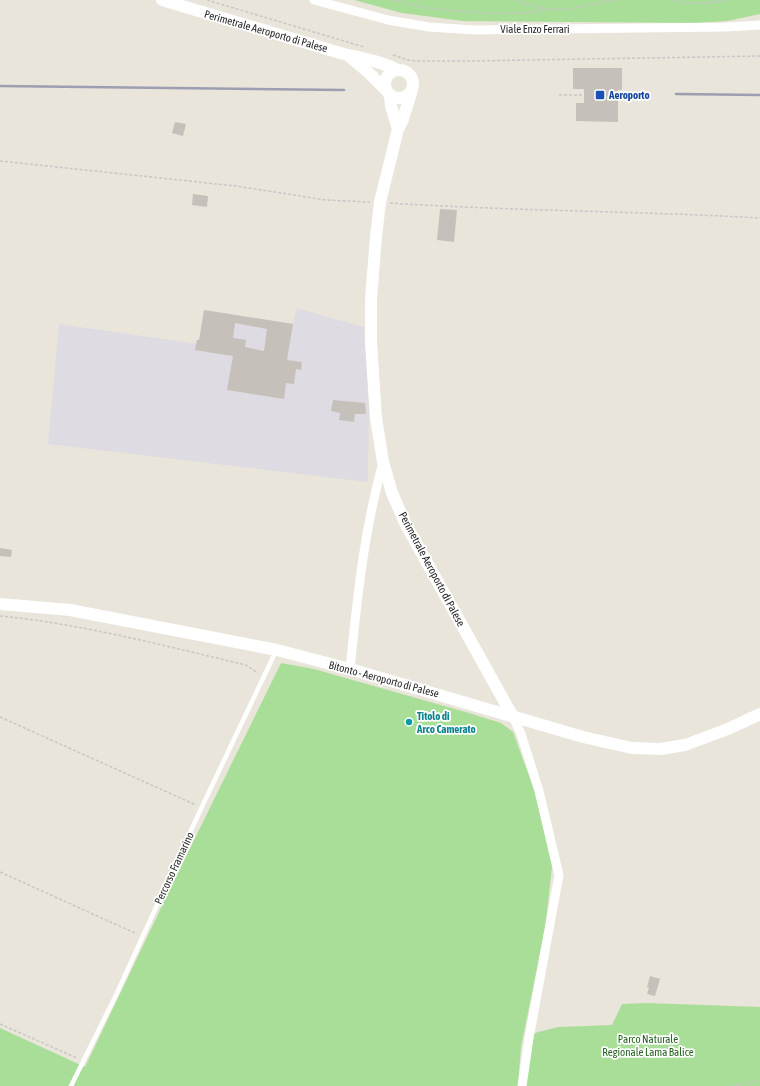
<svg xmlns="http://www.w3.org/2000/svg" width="760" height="1086" font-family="'Asap Condensed',sans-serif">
	<rect width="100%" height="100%" fill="#eae5da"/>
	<path fill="#dedbe2" d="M297,308l67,19 5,82 -1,73 -320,-38 11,-120 140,20 5,-34 89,14z"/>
	<path fill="#a9de99" d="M354,0h406v14l-33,7 -30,2 -234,-2 -61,-8z
		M281,663l33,6 155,44 32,10 12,9 22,60 17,75 -7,62 -24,118 -3,39h-518v-58l85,39 85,-178z
		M646,1003l114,4v79h-237l4,-51 31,-8 54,-2 10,-21z"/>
	<path fill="#c5c1ba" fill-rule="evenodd" d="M573,68h49v22h-4v32l-42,-1v-18h8v-14h-11z
		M175,122l11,2 -3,12 -11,-3z
		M193,194l15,2 -1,11 -15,-2z
		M440,209l17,1 -3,32 -17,-2z
		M204,310l89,14 -6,36 15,2 -1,8 -5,-1 -2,15 -8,-1 -2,16 -57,-9 6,-34 -38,-6 2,-10h2zM235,323l32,6 -3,22 -19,-4 1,-7 -13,-2z
		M333,400l32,3 1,11h-11l-1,8 -15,-2 1,-7 -9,-2z
		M0,548l12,2 -1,7 -11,-1z
		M650,976l10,3 -5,17 -8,-2 2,-6 -2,-1z"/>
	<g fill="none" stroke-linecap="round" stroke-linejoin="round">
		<path stroke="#c7c7c7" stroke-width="1.5" stroke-dasharray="3 2" stroke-linecap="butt" d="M207,0l157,47
			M392,0l40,9 51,4h42l21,-4h22l49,-9
			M516,0l29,9
			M673,0c19,6 35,3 53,0
			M393,55l15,5 11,1h52l289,-5
			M559,95h25
			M0,161l236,25 90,14 44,2
			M390,203c123,8 247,8 370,15
			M0,616c83,8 165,30 246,49l12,8
			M0,717l196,88
			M0,872l137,62
			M0,1024l77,34
			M731,1086l29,-5"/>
		<path stroke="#fff" stroke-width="4.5" d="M71,1086l46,-93 82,-180 77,-162"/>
		<path stroke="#fff" stroke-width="9" d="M314,0l74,20 41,7 46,3 252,-3 33,-2
			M350,669c7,-69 14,-139 33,-206
			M512,715l9,19 18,57 20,84 -30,163 -7,48"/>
		<path stroke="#fff" stroke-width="12" d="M162,0l185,55c17,3 35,7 51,15
			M351,58l18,15 17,17
			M385 84a14 14 0 1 1 28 0a14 14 0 1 1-28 0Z
			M411,93l-8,26 -5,10 -18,73 -4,35 -5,63v42l5,76 7,44 9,31 14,32 106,190
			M390,96l1,10 7,23
			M0,604l70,6 207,40 73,19 233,68 49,11 28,1 25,-4 43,-16 32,-15"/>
		<path stroke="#9d9eb2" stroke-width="2.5" d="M0,86l344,4
			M676,94l84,1"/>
	</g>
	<rect fill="#1a4fb4" stroke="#fff" stroke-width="1.5" x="595" y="90" width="10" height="10" rx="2"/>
	<circle fill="#0f9aa8" stroke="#fff" stroke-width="1.5" cx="409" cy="722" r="4"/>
	<g text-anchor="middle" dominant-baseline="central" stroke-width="3.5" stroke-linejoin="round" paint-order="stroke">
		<g font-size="11" fill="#282828" stroke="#fff">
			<text x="535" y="29">Viale Enzo Ferrari</text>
			<text transform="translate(266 31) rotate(16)">Perimetrale Aeroporto di Palese</text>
			<text transform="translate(432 569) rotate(62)">Perimetrale Aeroporto di Palese</text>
			<text transform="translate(384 679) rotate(15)">Bitonto - Aeroporto di Palese</text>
			<text transform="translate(174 868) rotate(-65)">Percorso Framarino</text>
		</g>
		<g font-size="11" font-weight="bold" fill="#164399" stroke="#fff" text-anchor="start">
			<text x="609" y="95">Aeroporto</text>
		</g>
		<g font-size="11" font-weight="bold" fill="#0d838f" stroke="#fff" text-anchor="start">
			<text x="417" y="716">Titolo di<tspan x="417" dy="13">Arco Camerato</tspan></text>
		</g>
		<g font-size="11" fill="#24611d" stroke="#fff">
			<text x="648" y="1039">Parco Naturale<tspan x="648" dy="13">Regionale Lama Balice</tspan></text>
		</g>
	</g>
</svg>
